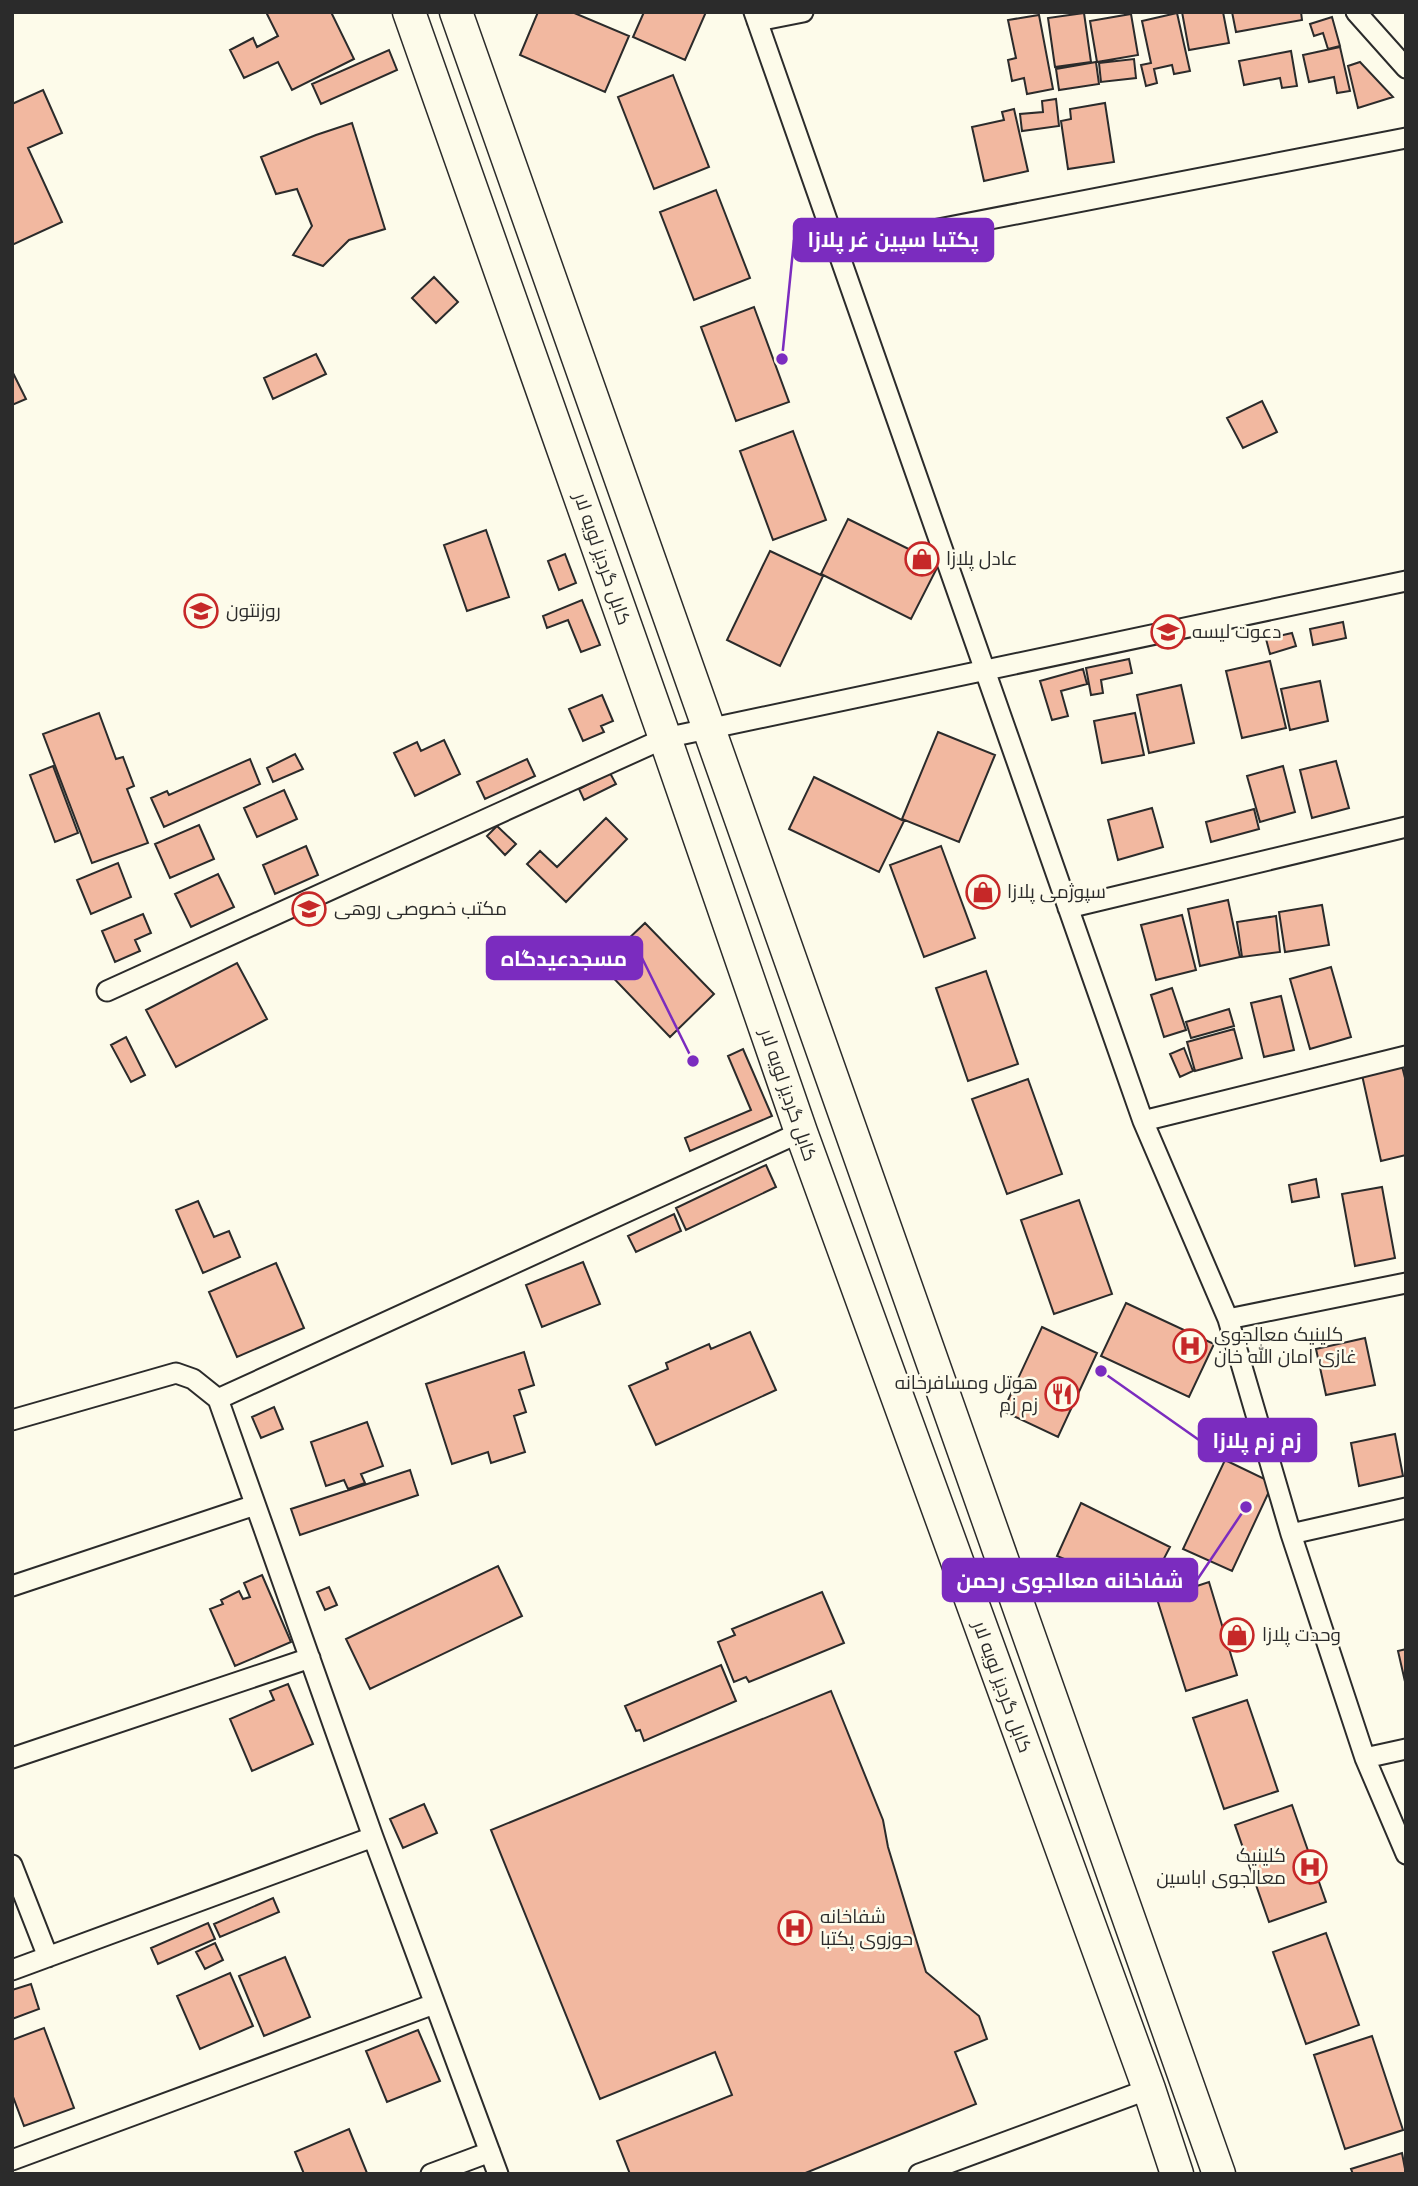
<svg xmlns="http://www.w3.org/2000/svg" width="1418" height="2186" font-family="'Nunito Sans',Cairo,sans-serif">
	<rect width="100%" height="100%" fill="#fdfbea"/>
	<path fill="#f2b8a0" stroke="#2b2b2b" stroke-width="2" d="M266,12h65l23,47 -62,31 -14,-28 -34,16 -14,-28 23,-12 4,9 21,-11z
		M538,12h34l57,24 -24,56 -85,-37z
		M644,12h62l-21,48 -52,-23z
		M1182,12h41l6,31 -40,7z
		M1232,12h69l1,8 -66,12z
		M1084,13l7,49 -36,5 -7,-49z
		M1177,13l13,58 -16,3 -2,-9 -18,4 3,14 -11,3 -5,-21 10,-2 -9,-42z
		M1131,14l7,41 -41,7 -7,-41z
		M1039,15l14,74 -26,5 -3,-16 -12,3 -4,-21 8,-2 -8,-38z
		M1332,17l8,29 -12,3 -5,-16 -9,3 -4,-12z
		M1340,47l10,44 -13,2 -3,-16 -25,5 -6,-27z
		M389,50l8,20 -76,34 -9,-20z
		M1291,51l6,35 -15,2 -2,-10 -36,7 -5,-24z
		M1134,59l2,19 -35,4 -2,-19z
		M1096,62l3,22 -40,6 -3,-21z
		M1360,62l33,35 -35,11 -10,-42z
		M673,75l36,92 -55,22 -36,-92z
		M43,90l19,43 -34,15 34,74 -50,23v-141z
		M1056,99l3,27 -37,5 -2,-17 23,-2 -1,-11z
		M1105,103l9,59 -46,7 -7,-48 10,-2 -1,-10z
		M1014,109l14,62 -44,10 -12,-54 32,-7 -2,-8z
		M352,123l33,106 -36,11 -26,26 -30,-11 19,-29 -15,-37 -21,5 -15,-37 55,-22z
		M716,190l34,88 -56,22 -34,-88z
		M434,277l24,25 -22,21 -24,-25z
		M754,307l35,95 -53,19 -35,-94z
		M316,354l10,20 -53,25 -9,-21z
		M12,371l14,28 -14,6z
		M1262,401l15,31 -34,16 -16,-30z
		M793,431l33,89 -53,20 -33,-89z
		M848,519l91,45 -28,55 -90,-45z
		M486,530l23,67 -42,14 -23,-66z
		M770,551l53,25 -43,90 -53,-26z
		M565,554l11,29 -17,7 -11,-29z
		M582,600l18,45 -19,7 -13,-32 -21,8 -4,-12z
		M1343,622l3,16 -33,7 -3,-16z
		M1292,633l4,13 -26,8 -4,-15z
		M1129,659l3,14 -31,7 2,13 -12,2 -5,-27z
		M1270,661l16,67 -44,10 -16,-67z
		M1083,669l4,15 -26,7 7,25 -16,4 -12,-39z
		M1320,681l8,40 -38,9 -9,-41z
		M1181,685l13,58 -45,10 -12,-58z
		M602,695l11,26 -12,5 3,6 -21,9 -14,-32z
		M99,713l17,46 7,-2 11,29 -7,3 21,54 -56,20 -49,-129z
		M1135,713l9,42 -42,8 -8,-42z
		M938,732l57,23 -36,87 -57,-23z
		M444,740l16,34 -45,22 -21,-43 23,-11 4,9z
		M295,754l8,15 -30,13 -6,-14z
		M250,759l10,25 -96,43 -13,-29 16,-7 2,4z
		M527,759l8,17 -50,23 -8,-17z
		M1336,761l13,47 -37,10 -12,-48z
		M53,766l25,67 -23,9 -25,-67z
		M1283,766l12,46 -35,10 -13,-46z
		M610,773l6,11 -32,16 -5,-11z
		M814,777l90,44 -25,51 -90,-43z
		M284,790l13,29 -40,18 -13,-29z
		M1152,808l11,39 -45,13 -10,-40z
		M1254,809l5,20 -48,13 -5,-20z
		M606,818l21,21 -61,63 -39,-38 13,-13 17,16z
		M199,825l15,34 -44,19 -15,-34z
		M497,826l19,18 -11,11 -18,-19z
		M306,846l12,29 -43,19 -12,-29z
		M941,846l34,92 -51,19 -34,-92z
		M118,863l13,34 -40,17 -14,-34z
		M218,874l16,33 -43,20 -16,-33z
		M1228,900l12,57 -40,9 -12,-57z
		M1322,905l7,40 -44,7 -6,-40z
		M143,914l8,19 -16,7 5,11 -25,11 -13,-31z
		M1182,915l14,55 -40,10 -15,-55z
		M1276,916l4,36 -38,5 -5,-35z
		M645,923l69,71 -44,43 -69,-72z
		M237,963l30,56 -91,48 -30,-57z
		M1331,967l20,70 -41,12 -20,-70z
		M986,971l32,93 -50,17 -32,-93z
		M1172,988l14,42 -22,7 -13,-42z
		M1281,996l13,54 -30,7 -13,-54z
		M1229,1009l5,17 -43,12 -5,-16z
		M1234,1029l8,29 -47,13 -8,-29z
		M126,1037l19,38 -14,7 -20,-37z
		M1184,1048l9,23 -13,6 -10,-23z
		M743,1049l29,67 -82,35 -5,-13 66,-28 -23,-54z
		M1402,1066l4,16v73l-25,6 -19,-86z
		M1028,1079l34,95 -55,20 -35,-95z
		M766,1165l10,22 -90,43 -10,-22z
		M1316,1179l3,18 -27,5 -3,-17z
		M1382,1187l13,71 -40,8 -13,-72z
		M1079,1200l33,94 -58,20 -33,-94z
		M198,1201l16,36 15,-6 11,26 -37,16 -27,-63z
		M674,1214l7,17 -45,21 -8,-16z
		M583,1262l17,42 -58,23 -16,-42z
		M276,1263l28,65 -67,29 -28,-65z
		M1126,1303l88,41 -25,53 -88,-41z
		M1042,1327l55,26 -39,84 -55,-26z
		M750,1332l26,58 -120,55 -27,-59 39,-17 -2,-6 43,-19 2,5z
		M1365,1338l10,47 -49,10 -10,-46z
		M524,1352l10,33 -15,5 7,22 -12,4 11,36 -34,11 -3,-11 -36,12 -26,-80z
		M274,1407l9,22 -22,9 -9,-21z
		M367,1422l16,44 -22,8 4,9 -17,6 -4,-9 -18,6 -15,-44z
		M1395,1434l8,42 -44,10 -8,-43z
		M1225,1460l48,23 -41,88 -49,-22z
		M410,1470l8,25 -118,40 -9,-26z
		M1081,1503l89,44 -24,46 -89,-37z
		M498,1566l24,50 -152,73 -24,-50z
		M262,1575l29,67 -56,24 -25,-57 13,-5 -2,-4 18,-9 4,8 7,-2 -6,-14z
		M1209,1582l28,93 -51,16 -29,-92z
		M329,1587l8,18 -12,5 -8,-18z
		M822,1592l22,51 -95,39 -3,-5 -12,5 -16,-40 17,-7 -3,-6z
		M1406,1649v37l-8,-35z
		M721,1665l15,36 -92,40 -4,-11 -4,1 -11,-25z
		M288,1684l25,60 -61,27 -22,-52 44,-19 -4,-9z
		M831,1691l52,129 5,27 38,125 53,44 8,23 -32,13 21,52 -173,70h-173l-13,-33 115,-46 -17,-43 -115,47 -109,-269z
		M1247,1700l31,91 -54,18 -31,-91z
		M424,1804l13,29 -34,15 -13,-29z
		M1292,1805l34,97 -57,20 -34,-97z
		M273,1898l6,14 -59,25 -6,-13z
		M208,1923l7,16 -57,25 -7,-16z
		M1326,1933l33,92 -53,19 -33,-92z
		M215,1943l8,17 -18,9 -9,-17z
		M285,1957l25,60 -46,19 -25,-60z
		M230,1973l23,53 -53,23 -23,-53z
		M31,1984l8,25 -27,10v-29z
		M44,2028l30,80 -50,18 -12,-32v-54z
		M418,2030l22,51 -53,21 -21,-51z
		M1372,2036l31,94 -58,19 -31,-94z
		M349,2129l18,44 -63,1 -9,-22z
		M1402,2153l4,21h-53l-2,-5z"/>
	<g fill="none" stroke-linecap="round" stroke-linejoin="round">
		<defs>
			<path id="minor" d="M754,12l389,1109 85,198 63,215 74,224 41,96
				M1356,12l50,56
				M757,21l46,-9
				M836,249l570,-111
				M1068,908l338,-81
				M107,991l558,-253 741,-157
				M1143,1121l263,-65
				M1228,1319l178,-36
				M218,1399l583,-267
				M12,1420l164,-47 17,6 25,20 155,438 125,337
				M1291,1534l115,-26
				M12,1586l243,-81
				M12,1758l298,-100
				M1365,1758l41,-9
				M12,1865l36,92
				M12,1970l361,-133
				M12,2160l422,-156
				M431,2174l59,-22
				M919,2174l230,-85"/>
			<path id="trunk" d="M409,12l256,726 136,394 348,957 28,85
				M456,12l763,2162"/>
		</defs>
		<use href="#minor" stroke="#2b2b2b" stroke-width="23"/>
		<use href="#trunk" stroke="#2b2b2b" stroke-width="35"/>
		<use href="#minor" stroke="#fdfbea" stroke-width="19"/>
		<use href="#trunk" stroke="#fdfbea" stroke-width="32"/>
	</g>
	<defs>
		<symbol id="shop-ring" viewBox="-11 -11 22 22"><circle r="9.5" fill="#fdfbea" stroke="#c62828" stroke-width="1.5"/><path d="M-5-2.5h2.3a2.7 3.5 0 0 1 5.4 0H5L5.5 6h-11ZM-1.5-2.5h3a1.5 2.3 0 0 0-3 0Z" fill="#c62828"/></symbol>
		<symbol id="school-ring" viewBox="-11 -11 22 22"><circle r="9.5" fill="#fdfbea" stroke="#c62828" stroke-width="1.5"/><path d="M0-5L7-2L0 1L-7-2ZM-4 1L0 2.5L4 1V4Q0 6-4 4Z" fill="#c62828"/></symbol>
		<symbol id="hospital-ring" viewBox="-11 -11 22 22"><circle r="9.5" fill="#fdfbea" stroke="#c62828" stroke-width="1.5"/><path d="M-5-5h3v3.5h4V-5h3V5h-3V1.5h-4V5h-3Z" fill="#c62828"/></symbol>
		<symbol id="restaurant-ring" viewBox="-11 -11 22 22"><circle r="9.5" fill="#fdfbea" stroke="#c62828" stroke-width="1.5"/><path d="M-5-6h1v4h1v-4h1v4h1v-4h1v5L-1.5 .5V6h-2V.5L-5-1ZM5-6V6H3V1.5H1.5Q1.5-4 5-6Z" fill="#c62828"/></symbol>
	</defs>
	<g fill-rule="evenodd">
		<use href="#shop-ring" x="903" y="540" width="38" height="38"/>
		<use href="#school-ring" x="182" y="592" width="38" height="38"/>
		<use href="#school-ring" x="1149" y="613" width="38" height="38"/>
		<use href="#shop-ring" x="964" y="873" width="38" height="38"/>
		<use href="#school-ring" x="290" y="890" width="38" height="38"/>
		<use href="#hospital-ring" x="1171" y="1327" width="38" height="38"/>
		<use href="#restaurant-ring" x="1043" y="1375" width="38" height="38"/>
		<use href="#shop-ring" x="1218" y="1616" width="38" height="38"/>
		<use href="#hospital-ring" x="1291" y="1848" width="38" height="38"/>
		<use href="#hospital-ring" x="776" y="1909" width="38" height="38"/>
	</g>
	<g text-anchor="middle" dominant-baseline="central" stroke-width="5" stroke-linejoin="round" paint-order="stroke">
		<g font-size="19" fill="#2b2b2b" stroke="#fdfbea">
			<text transform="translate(602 559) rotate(71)">کابل گردیز لویه لار</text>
			<text transform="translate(788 1095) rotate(71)">کابل گردیز لویه لار</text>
			<text transform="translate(1002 1687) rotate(70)">کابل گردیز لویه لار</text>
		</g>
		<g font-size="19" fill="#2b2b2b" stroke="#fdfbea" text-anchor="start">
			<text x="946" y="559">عادل پلازا</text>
			<text x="226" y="611">روزنتون</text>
			<text x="1192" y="632">دعوت لیسه</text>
			<text x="1007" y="892">سپوژمی پلازا</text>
			<text x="334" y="909">مکتب خصوصی روهی</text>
			<text x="1214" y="1335">کلینیک معالجوی<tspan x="1214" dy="22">غازی امان الله خان</tspan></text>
			<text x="1038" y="1383" text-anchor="end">هوتل ومسافرخانه<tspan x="1038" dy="22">زم زم</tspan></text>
			<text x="1262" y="1635">وحدت پلازا</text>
			<text x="1286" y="1856" text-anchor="end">کلینیک<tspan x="1286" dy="22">معالجوی اباسین</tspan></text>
			<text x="820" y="1917">شفاخانه<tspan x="820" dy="22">حوزوی پکتبا</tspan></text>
		</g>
	</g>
	<path fill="none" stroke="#7b2cbf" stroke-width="2.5" d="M782 359L794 240M693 1061L642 958M1101 1371L1199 1440M1246 1507L1197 1580"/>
	<g fill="#7b2cbf" stroke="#fdfbea" stroke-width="2.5">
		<circle cx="782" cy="359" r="7"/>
		<circle cx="693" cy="1061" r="7"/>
		<circle cx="1101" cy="1371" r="7"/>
		<circle cx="1246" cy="1507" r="7"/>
	</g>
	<g fill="#7b2cbf" stroke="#7b2cbf" stroke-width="2.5">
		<rect x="794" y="219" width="199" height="42" rx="7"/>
		<rect x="487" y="937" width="155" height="42" rx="7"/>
		<rect x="1199" y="1419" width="117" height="42" rx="7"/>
		<rect x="943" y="1559" width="254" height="42" rx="7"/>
	</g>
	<g font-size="21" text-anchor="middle" font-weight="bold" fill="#fff">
		<text x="893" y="247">پکتیا سپین غر پلازا</text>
		<text x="564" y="966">مسجدعیدگاه</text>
		<text x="1257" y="1448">زم زم پلازا</text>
		<text x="1070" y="1588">شفاخانه معالجوی رحمن</text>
	</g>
	<rect width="1418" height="2186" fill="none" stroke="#2b2b2b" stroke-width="28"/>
</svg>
